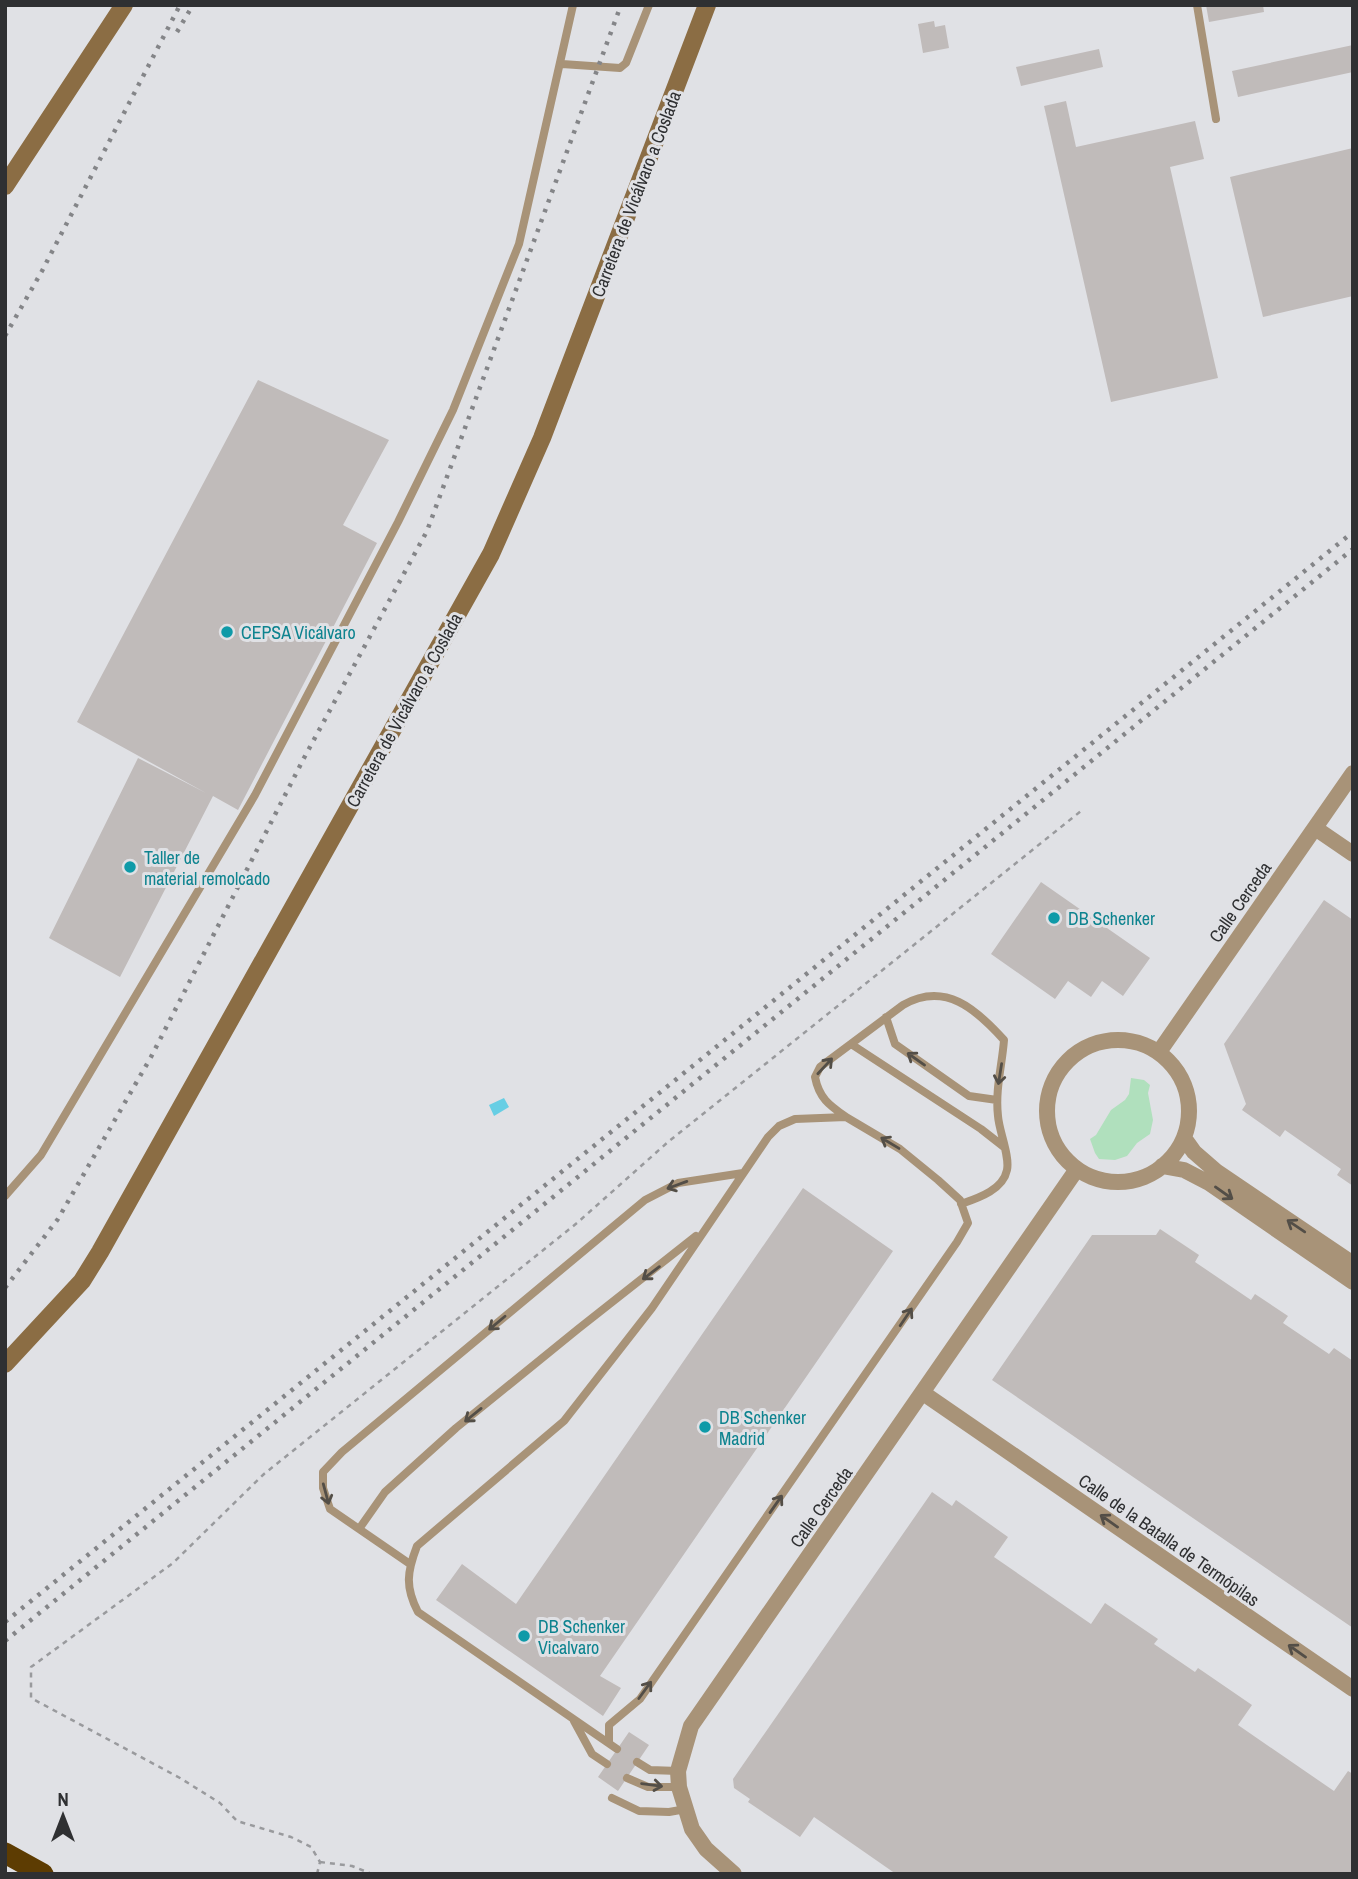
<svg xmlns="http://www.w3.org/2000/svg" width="1358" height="1879" font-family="'Archivo Narrow',sans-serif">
	<rect width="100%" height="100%" fill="#e0e1e5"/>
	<path fill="#b0e0bd" d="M1131,1078l13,2 6,5 -2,8 5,27 -3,14 -13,9 -10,13 -12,4 -16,-1 -4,-6 -5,-14 6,-4 15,-25 14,-10 4,-6z"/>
	<path fill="#67cee4" d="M504,1098l5,9 -15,9 -5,-11z"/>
	<path fill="#c0bbba" d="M1206,5h57l1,7 -55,10z
		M934,21l1,6 10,-2 4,23 -26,5 -5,-29z
		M1353,45v27l-115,25 -6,-26z
		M1099,49l4,18 -82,19 -5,-19z
		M1066,101l10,46 119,-26 9,38 -34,8 48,211 -107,24 -67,-296z
		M1353,148v148l-90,21 -33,-140z
		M258,380l131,60 -46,85 34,18 -139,267 -25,-14 -93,181 -71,-39 89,-180 68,35 -129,-71z
		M1041,882l109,76 -27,38 -21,-15 -11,16 -23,-16 -13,18 -64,-45z
		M1324,900l29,20v266l-16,-11 4,-6 -56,-39 -5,7 -38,-27 4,-6 -22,-60z
		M803,1188l90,63 -293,425 21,12 -18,28 -167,-116 26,-36 54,40z
		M1160,1229l39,26 -4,7 56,38 4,-6 33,22 -5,7 46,31 5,-6 19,13v267l-361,-248 100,-145h64z
		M932,1492l20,14 4,-6 52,37 -14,20 97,67 14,-21 53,36 -4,5 41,28 3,-4 54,37 -14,20 96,66 14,-20 5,3v100h-457l-82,-57 -14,20 -52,-35 2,-3 -16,-11 -1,-9z
		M629,1732l20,13 -31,46 -20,-14z"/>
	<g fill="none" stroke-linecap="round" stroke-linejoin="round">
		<path stroke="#999a9d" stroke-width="2.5" stroke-dasharray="5 5" stroke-linecap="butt" d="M320,1862l32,4 20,8
			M317,1874l3,-12 -9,-15 -20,-10 -54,-16 -17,-18 -40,-25 -149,-80v-31l142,-104 91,-89 313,-251 91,-81 413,-331"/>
		<path stroke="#a89378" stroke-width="8" d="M1197,5l19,114
			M562,64l58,4 6,-5 23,-58
			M886,1017l9,27 74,52 28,4
			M851,1044l130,85 23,18
			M846,1117c-17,-12 -27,-19 -31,-40l5,-10 83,-62c42,-24 73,4 101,35 -2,26 -9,50 -6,76 1,15 12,40 9,54 -4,20 -29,28 -46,34
			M5,1196l36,-41 214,-360 143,-273 55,-112 66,-166 54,-239
			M359,1529l26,-37 71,-64 122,-99 118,-93
			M410,1564l-80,-55 -7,-21v-16l19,-20 303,-252 33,-17 65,-10
			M574,1721l18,33 15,10
			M609,1743v-18l31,-26 317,-457 11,-19 -8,-23 -22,-20 -38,-31 -54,-32 -51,2 -16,7 -11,11 -116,171 -88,113 -147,125c-10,26 -12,41 1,66l199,137
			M637,1762l13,8 28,1
			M627,1778l21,9h31
			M612,1798l27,13 30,1 17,-3"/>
		<path stroke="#a89378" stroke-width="16" d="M1315,828l38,26
			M1047 1111a71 71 0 1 1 142 0a71 71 0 1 1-142 0Z
			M1159,1052l194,-279
			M1184,1138l10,14 23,20 136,92
			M1162,1166l22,4 25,13 144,99
			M923,1393l430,296
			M734,1874l-28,-25 -14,-20 -13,-42 -1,-16 13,-45 386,-557"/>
		<path stroke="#8b6d44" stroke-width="18" d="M5,186l119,-181
			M5,1364l77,-83 18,-29 391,-698 51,-116 165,-433"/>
		<path stroke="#5d3c02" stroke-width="21" d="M5,1853l38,21"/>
		<path stroke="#848588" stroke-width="4.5" stroke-dasharray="3.5 7" stroke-linecap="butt" d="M177,32l16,-27
			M5,336l37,-65 138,-266
			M5,1288l53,-69 93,-162 153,-299 123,-227 194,-526
			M5,1622l1348,-1090
			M5,1641l1348,-1092"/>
	</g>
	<defs><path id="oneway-shaft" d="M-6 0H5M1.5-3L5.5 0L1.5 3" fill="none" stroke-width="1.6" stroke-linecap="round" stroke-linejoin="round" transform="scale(1.75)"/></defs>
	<g stroke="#534e47">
		<use href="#oneway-shaft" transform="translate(916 1059) rotate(-145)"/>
		<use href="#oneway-shaft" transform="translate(825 1066) rotate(-47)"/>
		<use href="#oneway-shaft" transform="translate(1000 1074) rotate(99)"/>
		<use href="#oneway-shaft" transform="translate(890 1143) rotate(-149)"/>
		<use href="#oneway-shaft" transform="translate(677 1185) rotate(160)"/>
		<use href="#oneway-shaft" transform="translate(1224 1193) rotate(35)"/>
		<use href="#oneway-shaft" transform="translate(1296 1226) rotate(-146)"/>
		<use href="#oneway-shaft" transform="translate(651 1273) rotate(143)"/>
		<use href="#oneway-shaft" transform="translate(906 1317) rotate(-56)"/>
		<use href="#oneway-shaft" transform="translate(497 1323) rotate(140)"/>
		<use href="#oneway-shaft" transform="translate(473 1415) rotate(141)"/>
		<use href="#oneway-shaft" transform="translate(326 1494) rotate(75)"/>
		<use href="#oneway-shaft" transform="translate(776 1504) rotate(-55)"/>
		<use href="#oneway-shaft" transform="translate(1109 1521) rotate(-145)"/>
		<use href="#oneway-shaft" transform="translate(1297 1651) rotate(-145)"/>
		<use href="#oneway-shaft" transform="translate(645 1690) rotate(-54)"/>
		<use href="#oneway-shaft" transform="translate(652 1785) rotate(7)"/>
	</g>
	<g fill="#0f9aa8" stroke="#e0e1e5" stroke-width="2.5">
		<circle cx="227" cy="632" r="7"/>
		<circle cx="130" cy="867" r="7"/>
		<circle cx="1054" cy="918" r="7"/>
		<circle cx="705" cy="1427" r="7"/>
		<circle cx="524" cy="1636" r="7"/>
	</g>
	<g text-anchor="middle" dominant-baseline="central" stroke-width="6" stroke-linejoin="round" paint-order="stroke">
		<g font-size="18" fill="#2f3032" stroke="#e0e1e5">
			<text transform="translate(636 194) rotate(-69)">Carretera de Vicálvaro a Coslada</text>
			<text transform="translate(404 710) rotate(-61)">Carretera de Vicálvaro a Coslada</text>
			<text transform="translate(1240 902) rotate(-55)">Calle Cerceda</text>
			<text transform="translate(821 1507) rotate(-55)">Calle Cerceda</text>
			<text transform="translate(1169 1540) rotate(35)">Calle de la Batalla de Termópilas</text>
		</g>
		<g font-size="18" fill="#0d838f" stroke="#e0e1e5" text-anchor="start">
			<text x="241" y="632">CEPSA Vicálvaro</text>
			<text x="144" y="857">Taller de<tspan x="144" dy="21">material remolcado</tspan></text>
			<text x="1068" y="918">DB Schenker</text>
			<text x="719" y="1417">DB Schenker<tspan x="719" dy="21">Madrid</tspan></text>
			<text x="538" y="1626">DB Schenker<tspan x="538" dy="21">Vicalvaro</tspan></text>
		</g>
	</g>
	<rect width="1358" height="1879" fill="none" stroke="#2f3032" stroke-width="14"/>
	<g transform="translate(63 1816)" stroke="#e0e1e5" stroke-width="5" paint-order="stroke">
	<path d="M0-5L12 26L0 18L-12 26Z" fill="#2f3032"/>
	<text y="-10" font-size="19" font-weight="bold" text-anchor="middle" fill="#2f3032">N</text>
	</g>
</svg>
